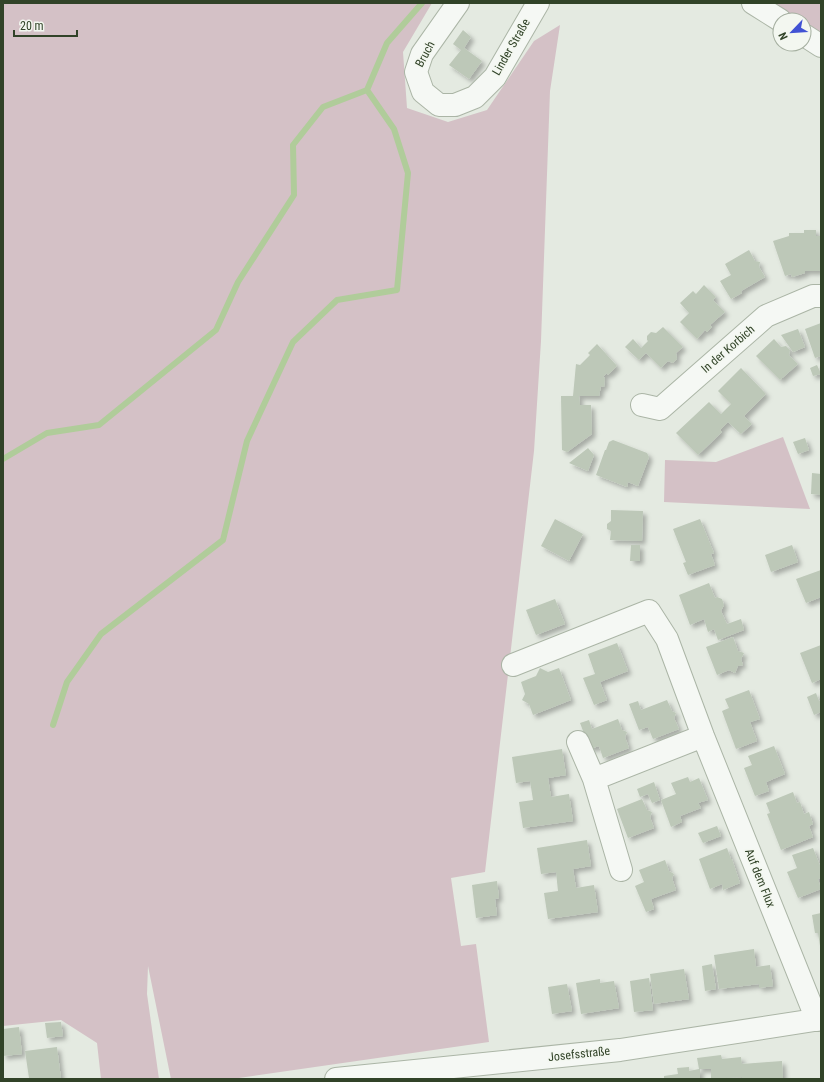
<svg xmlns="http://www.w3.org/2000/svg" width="824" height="1082" font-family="'Roboto Condensed',sans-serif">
	<defs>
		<filter id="shadow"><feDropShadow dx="3.5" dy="3.5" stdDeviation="2" flood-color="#0004"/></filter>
	</defs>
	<rect width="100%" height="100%" fill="#e4eae1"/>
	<path fill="#d4c1c6" d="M3,3h429l-29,49 4,56 41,14 39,-12 47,-69 26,-16 -10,66 -9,250 -7,110 -49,421 -34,6 10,68 15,-2 13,98 -257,37h-61l-23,-113 -1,28 12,85h-58l-4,-36 -36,-23 -58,6z
		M760,3h61v39l-17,-11v-11h-17z
		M783,437l27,72 -146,-7 1,-42 51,2z"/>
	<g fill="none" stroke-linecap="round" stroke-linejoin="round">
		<path stroke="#b0cc9a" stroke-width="6" d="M3,459l44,-26 52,-8 117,-95 22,-48 56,-87 -1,-50 30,-38 44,-17 20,-47 35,-40
			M53,725l14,-43 34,-48 122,-94 24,-99 46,-99 44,-42 60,-10 11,-117 -14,-44 -27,-39"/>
	</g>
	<path fill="#bdc8b8" filter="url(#shadow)" d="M463,30l8,7 -7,11 18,13 -13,18 -20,-14 12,-15 -8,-6z
		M804,230h12v6h5l-1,35h-15v2l-13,4 -1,-3 -6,2 -12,-35 16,-5v-3h15z
		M749,250l6,11 5,1 -1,5 6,10 -24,14 1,2 -11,6 -11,-18 11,-6 -6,-11z
		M704,285l12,12 -3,3 12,12 -15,13 2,2 -5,5 -2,-2 -8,9 -17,-17 9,-9 -9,-10 13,-12 3,3z
		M821,323v33l-6,2 -10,-29z
		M663,327l20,20 -7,6 1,6 -4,4 -5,-2 -7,7 -15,-15 -7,7 -14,-13 8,-8 8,9 7,-7 -1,-1v-4l4,-4 5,1z
		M798,329l7,18 -12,5 -12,-17z
		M774,339l7,8 5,-1 4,4 -1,5 9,9 -18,16 -24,-24z
		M597,344l20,22 -9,9 -1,-2 -4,4 2,1 -1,9 -3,-1 -2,10h-20l1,9h11l1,29 -25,18 -5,-2 -1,-54h12l3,-32 4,1 10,-10 -2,-2z
		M817,365l4,9 -8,2 -3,-8z
		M741,368l25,26 -22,22 8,8 -11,10 -13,-12 -8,8 2,2 -24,23 -22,-22 33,-31 12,12 10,-10 -13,-13z
		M805,438l4,12 -11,4 -5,-12z
		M613,440l34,13 2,4 -11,29 -10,-4 -1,5 -31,-12 9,-25h1l3,-8z
		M588,448l6,7 -6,16 -19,-8z
		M812,473l9,1v21l-10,-1z
		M611,510l32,1 -1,30 -32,-1 1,-9 -4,-2v-5l4,-3z
		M555,519l28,15 -14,27 -28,-15z
		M700,519l14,34 -3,1 4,11 -27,10 -5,-12 3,-1 -13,-33z
		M631,545h9v16h-10z
		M792,545l6,17 -27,10 -6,-17z
		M821,570v27l-15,6 -10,-24z
		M709,583l6,15 2,-1 5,2 2,6 -3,6 6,13 14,-5 3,11 -26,10 -4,-11 -6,3 -4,-13 -14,6 -11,-30z
		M555,599l10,25 -29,11 -10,-25z
		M733,637l5,14 6,2 -3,6 2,6 -5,1 -3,7 -6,-3 -12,5 -11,-28z
		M617,643l11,28 -28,11 7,18 -13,5 -11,-27 12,-4 -7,-20z
		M821,645v34l-9,4 -12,-30z
		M540,668l8,4 11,-4 12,32 -38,15 -4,-11 -7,-4 3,-6 -4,-12 15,-6z
		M749,690l11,29 -10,3 7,19 -21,8 -14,-38 7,-3 -4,-9z
		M816,693l3,8 2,-1v12l-7,3 -7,-18z
		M667,700l5,11 4,2 -2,5 5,11 -26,10 -5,-12 -9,3 -10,-26 9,-3 3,9z
		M618,719l4,11 5,2 -2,5 4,11 -26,10 -4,-12 -9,3 -10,-26 9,-3 3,9z
		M774,746l11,28 -19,8 3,9 -14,5 -11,-28 8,-3 -4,-9z
		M562,749l4,26 -18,3 3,19 18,-3 4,27 -50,7 -4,-26 14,-2 -3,-19 -14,2 -4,-26z
		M688,777l2,5 9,-4 9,22 -10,3 3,5 -21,8 2,6 -11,5 -10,-27 15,-6 -5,-11z
		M654,782l6,18 -8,3 -4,-9 -8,3 -3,-8z
		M793,792l4,11 3,-1 4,12 5,-2 4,12 -4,2 4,11 -32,13 -14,-36 3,-1 -4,-10z
		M642,799l5,11 5,2 -2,5 4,11 -26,10 -11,-29z
		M717,826l4,10 -18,7 -5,-10z
		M587,840l4,26 -18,3 3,19 18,-3 4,27 -50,7 -4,-26 14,-2 -2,-19 -15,2 -4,-26z
		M727,848l4,11h1l8,24 -17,7 -1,-6 -12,5 -11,-30z
		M813,848l8,20v10l-3,1 3,10 -23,9 -11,-26 10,-4 -5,-13z
		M665,860l4,11 5,3 -2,4 4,12 -25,9 3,10 -8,3 -11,-26 9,-4 -5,-12z
		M497,881l2,17 -4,1 2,16 -21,3 -4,-33z
		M821,913v33h-1l-2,-13h-3l-3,-18z
		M754,949l2,18 14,-2 3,21 -14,2v-4l-40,5 -5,-34z
		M712,964l4,25 -11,2 -3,-25z
		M684,969l5,30 -35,5 -4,-30z
		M649,978l4,32 -19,2 -4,-31z
		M600,979v4l14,-2 5,27 -38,6 -5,-31z
		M567,984l5,27 -20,3 -4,-27z
		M61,1022l2,14 -16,2 -2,-15z
		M19,1027l3,27 -19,2v-27z
		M57,1047l4,32h-36l4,-1 -4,-27z
		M721,1055l1,4 19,-2 1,7 40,-3 1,18h-41v-2l-31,2v-10h-11v10h-36v-3l14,-2 -1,-6 12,-1v4l10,-2 -2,-11z"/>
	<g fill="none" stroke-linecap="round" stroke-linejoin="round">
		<defs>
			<path id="minor" d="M458,3l-36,51 -6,18 7,20 16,13h16l20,-8 20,-20 43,-74
				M753,3l27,17
				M804,35l17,11
				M642,405l18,4 106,-93 47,-20h8
				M513,665l136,-54 18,28 36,97 114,284
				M578,742l16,37
				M621,870l-27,-91 109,-43
				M336,1079l284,-29 201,-31"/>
		</defs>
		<use href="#minor" stroke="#abb5a6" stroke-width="24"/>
		<use href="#minor" stroke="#f5f8f4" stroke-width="22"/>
	</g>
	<g text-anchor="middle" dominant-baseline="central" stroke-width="3" stroke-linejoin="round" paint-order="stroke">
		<g font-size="12" fill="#314328" stroke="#f3f7f0">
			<text transform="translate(511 47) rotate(-60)">Linder Straße</text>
			<text transform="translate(425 54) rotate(-62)">Bruch</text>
			<text transform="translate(728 349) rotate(-41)">In der Korbich</text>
			<text transform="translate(760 878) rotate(68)">Auf dem Flux</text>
			<text transform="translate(579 1054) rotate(-6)">Josefsstraße</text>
		</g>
	</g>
	<rect width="824" height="1082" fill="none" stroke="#314328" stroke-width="8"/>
	<g transform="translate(792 32) rotate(245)"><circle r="19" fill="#f3f7f0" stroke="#a5afa0"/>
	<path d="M0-3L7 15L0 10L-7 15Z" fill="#4152d4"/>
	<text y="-6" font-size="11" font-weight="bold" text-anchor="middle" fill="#314328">N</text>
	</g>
	<path d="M14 30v6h63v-6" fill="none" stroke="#314328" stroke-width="2"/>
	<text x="20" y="30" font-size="12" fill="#314328" stroke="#f3f7f0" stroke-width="3" paint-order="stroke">20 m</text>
</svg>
